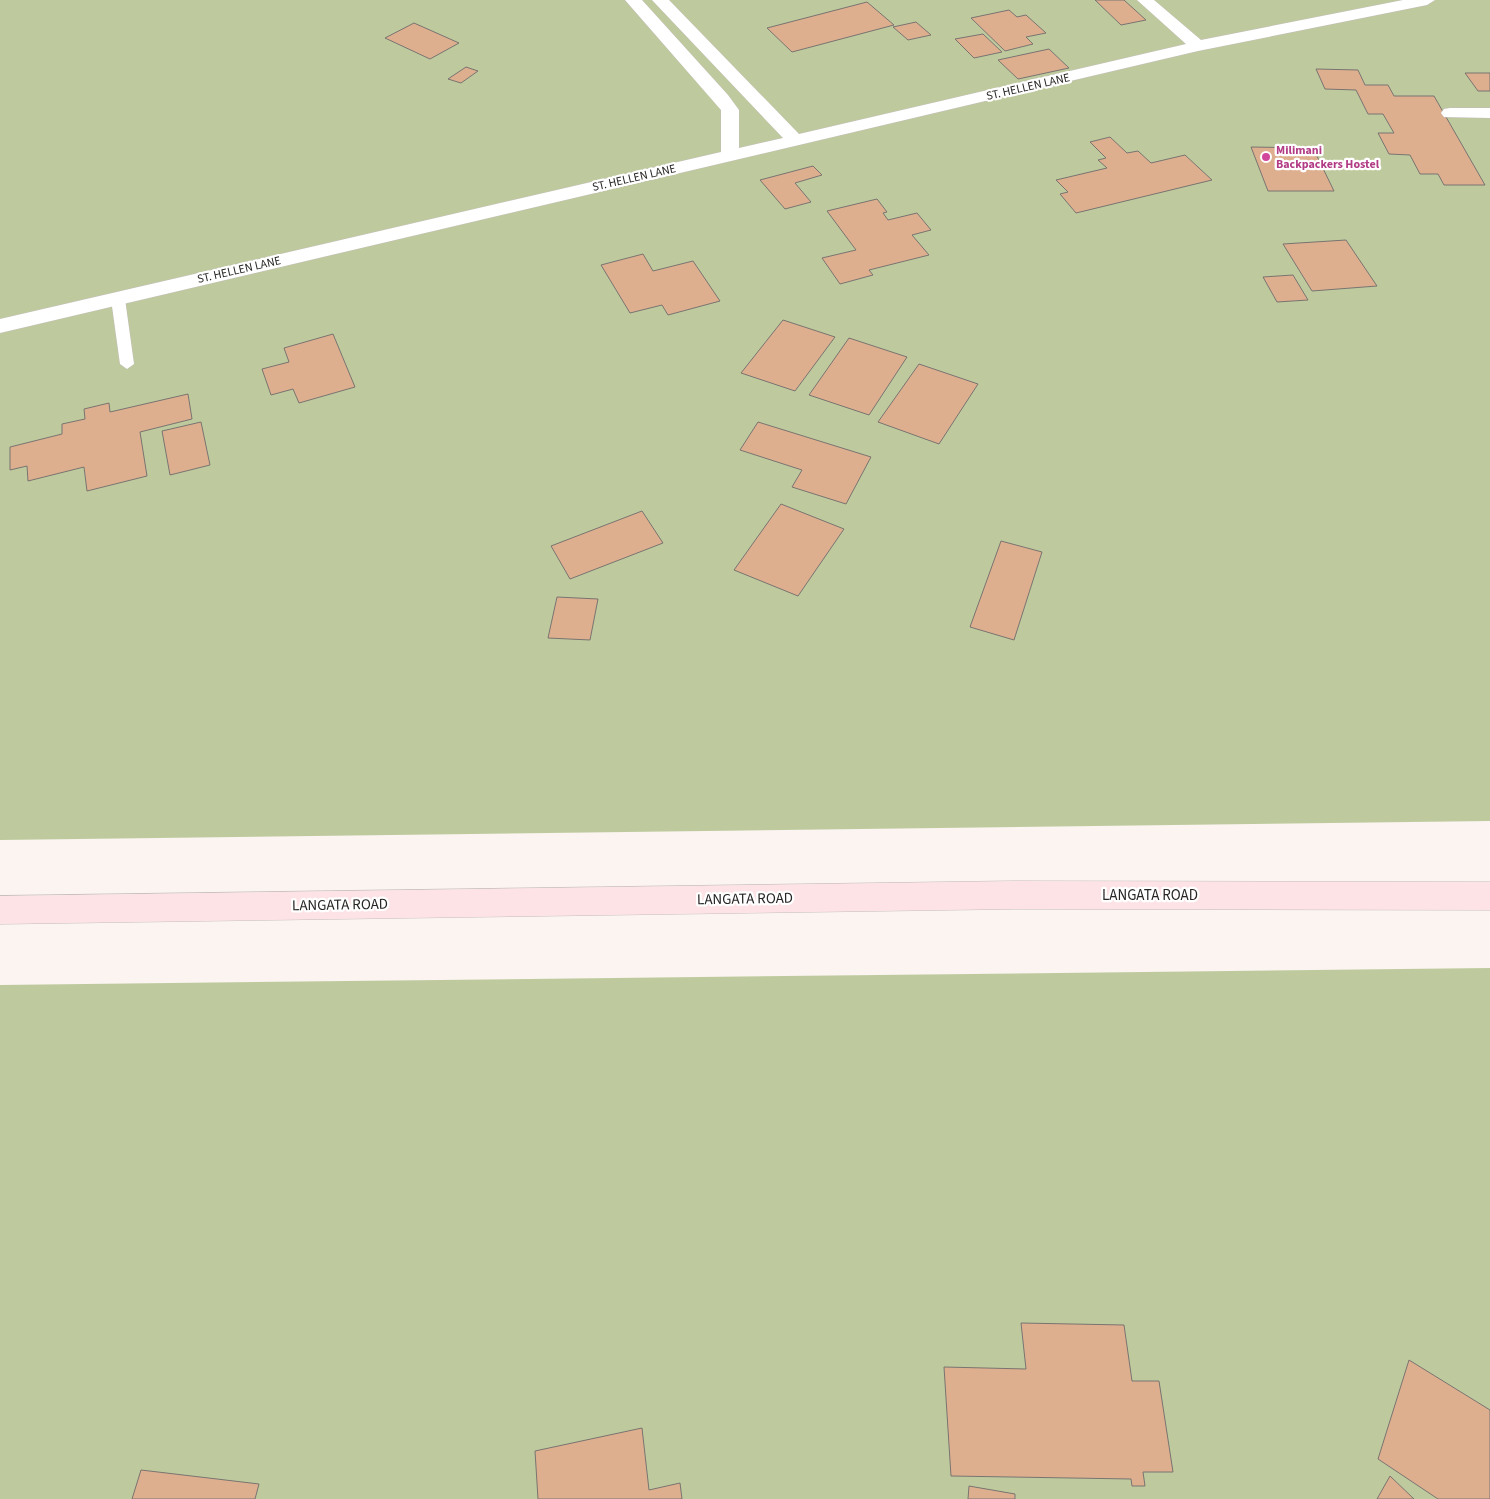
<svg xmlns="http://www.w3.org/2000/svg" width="1490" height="1499" font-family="'Source Sans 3',sans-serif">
	<rect width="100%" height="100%" fill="#fbf4f0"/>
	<path fill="#beca9e" d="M0,0h1490v821l-1490,19z
		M1490,968v531h-1490v-514z"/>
	<path fill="#deaf8f" stroke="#797470" d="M1095,0h29l22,20 -25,5z
		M867,2l27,23 -102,27 -25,-24z
		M1009,10l8,7 9,-2 20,18 -20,4 7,7 -28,7 -34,-33z
		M916,22l15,13 -23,5 -15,-13z
		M414,23l45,20 -29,16 -45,-21z
		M983,34l19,18 -28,6 -19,-19z
		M1049,49l20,19 -51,11 -20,-19z
		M466,67l12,4 -17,12 -13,-4z
		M1316,69l42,1 7,15h23l6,11h40l51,89h-41l-6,-11h-18l-10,-19 -21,-1 -11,-21h16l-11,-19h-15l-12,-24 -31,-1z
		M1465,73h25v18h-12z
		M1110,137l17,16 11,-2 13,12 34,-8 27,25 -136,33 -16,-19 8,-2 -12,-12 51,-12 -9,-8 8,-2 -16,-16z
		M1251,147l62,1 21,43h-66z
		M813,166l9,9 -27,8 16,19 -26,7 -25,-29z
		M877,199l10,13 -4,1 5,7 29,-7 14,17 -19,5 17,20 -60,15 4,5 -33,9 -18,-26 34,-8 -29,-39z
		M1346,240l31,46 -65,5 -29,-47z
		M643,254l10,17 40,-10 27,40 -52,14 -6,-10 -32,8 -29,-48z
		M1293,275l15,25 -31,2 -14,-25z
		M783,320l52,17 -40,54 -54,-18z
		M333,334l22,53 -56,16 -6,-14 -22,6 -9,-26 27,-7 -5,-14z
		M849,338l58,19 -38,58 -60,-20z
		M919,364l59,20 -39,60 -61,-22z
		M188,394l4,25 -52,13 7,44 -60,15 -3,-24 -56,14 -1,-15 -17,4v-23l52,-13v-10l23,-5 -1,-10 25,-6 1,9z
		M201,422l9,43 -40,10 -8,-44z
		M758,422l113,35 -25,47 -54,-17 10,-17 -62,-20z
		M781,504l63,25 -46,67 -64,-26z
		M642,511l21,32 -93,36 -19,-33z
		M1001,541l41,11 -28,88 -44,-13z
		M557,597l41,2 -8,41 -42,-2z
		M1021,1323l103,2 8,56h27l14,91h-30l2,14h-13l-1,-7 -180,-3 -7,-109 82,2z
		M1409,1360l81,50v89h-52l-60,-40z
		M642,1428l7,62 31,-7 2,16h-144l-3,-48z
		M141,1470l118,14 -4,15h-123z
		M1390,1476l24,23h-37z
		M969,1486l46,8v5h-47z"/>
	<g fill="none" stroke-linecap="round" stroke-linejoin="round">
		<defs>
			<path id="lane" d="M118,295l7,4 9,65 -7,5 -7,-5 -9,-65z"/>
			<path id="street" d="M625,0h17l86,95 11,15v38l44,-10 -131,-138h17l130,134 387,-90 -49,-44h17l47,40 202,-40h32l-8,5 -229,46 -1198,282v-14l721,-167v-42z
				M1450,108h40v10l-46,-1 -3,-4 3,-4z"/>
			<path id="secondary" d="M1014,881l476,1v28l-476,-1 -1014,15v-28z"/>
		</defs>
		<use href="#lane" stroke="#c3bdb9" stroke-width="1"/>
		<use href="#street" stroke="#c3bdb9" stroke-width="1"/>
		<use href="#secondary" stroke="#c3bdb9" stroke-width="1"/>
		<use href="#lane" fill="#fff" fill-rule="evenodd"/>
		<use href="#street" fill="#fff" fill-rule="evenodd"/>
		<use href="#secondary" fill="#fde3e6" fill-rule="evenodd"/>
	</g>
	<circle fill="#d1479c" stroke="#fff" stroke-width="2" cx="1266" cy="157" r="5"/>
	<g text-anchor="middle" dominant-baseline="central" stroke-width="4.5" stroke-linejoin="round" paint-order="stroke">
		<g font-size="12" fill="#282624" stroke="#fff">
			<text transform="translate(1028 87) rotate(-13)">ST. HELLEN LANE</text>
			<text transform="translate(634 178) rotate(-13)">ST. HELLEN LANE</text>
			<text transform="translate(239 270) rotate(-13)">ST. HELLEN LANE</text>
		</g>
		<g font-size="12" font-weight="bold" fill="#b23c85" stroke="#fff" text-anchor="start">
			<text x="1276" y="150">Milimani<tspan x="1276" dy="14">Backpackers Hostel</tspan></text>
		</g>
		<g font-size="15" fill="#282624" stroke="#fff">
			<text x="1150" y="895">LANGATA ROAD</text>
			<text transform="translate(745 899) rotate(-1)">LANGATA ROAD</text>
			<text transform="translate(340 905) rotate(-1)">LANGATA ROAD</text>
		</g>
	</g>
</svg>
